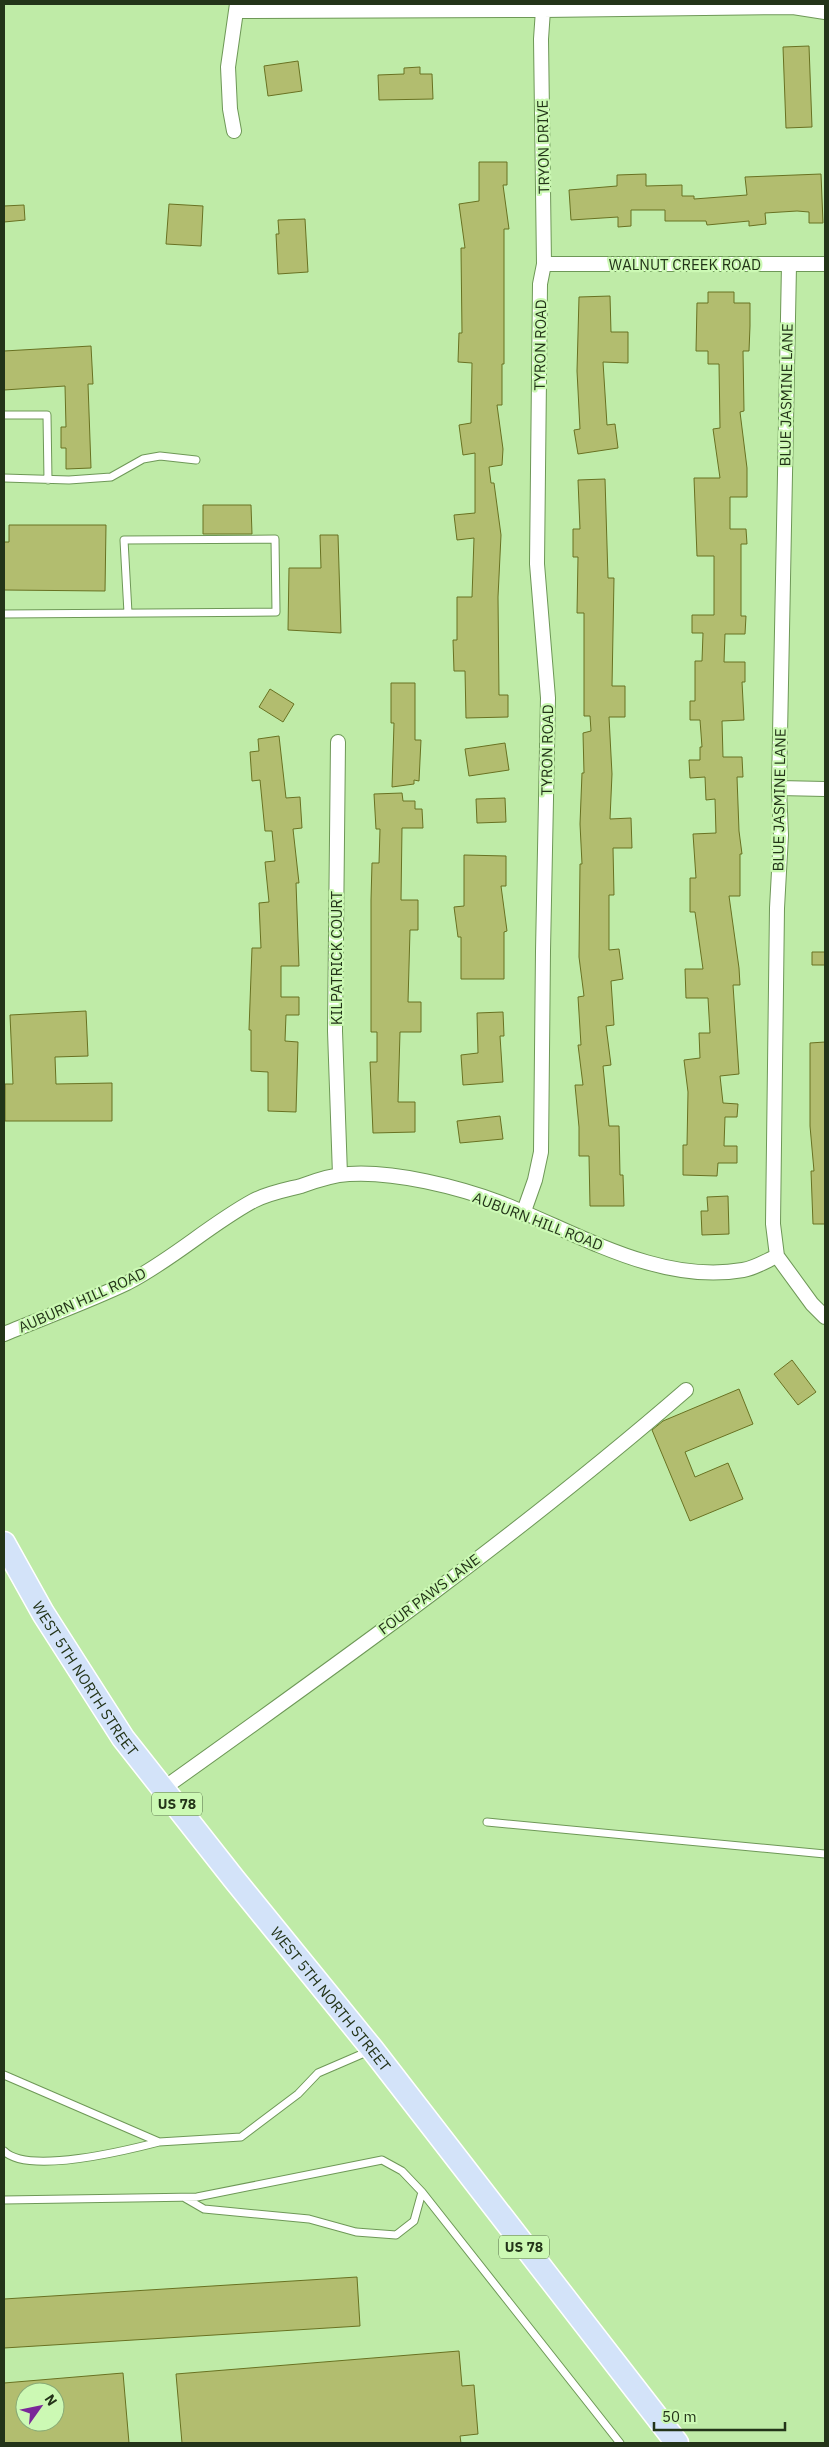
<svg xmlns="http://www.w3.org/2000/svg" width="829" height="2447" font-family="'IBM Plex Sans',sans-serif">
	<rect width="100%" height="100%" fill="#bfeba7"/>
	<path fill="#b2bd6f" stroke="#697222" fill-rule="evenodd" d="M809,46l3,81 -26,1 -3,-81z
		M298,61l4,30 -34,5 -4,-30z
		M420,67v7h12l1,25 -54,1 -1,-25 26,-1v-6z
		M479,162h28v23h-4l6,44h-5v135h-2v41h-5l6,44 -1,16 -13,2 2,16h3l7,52 -3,62 1,98h9v22l-42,1 -1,-47h-11l-1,-31h4v-43h15l2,-59 -17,2 -3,-25 21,-2v-60l-12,2 -4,-30 12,-2 1,-60 -14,-1 1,-29h3l-1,-85h4l-6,-44 20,-3z
		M646,174v12l36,-1v11h12v3l53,-4 -2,-18 76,-3 2,49h-14v-11l-12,-1 -32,2 1,11 -17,2v-5l-42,4 -1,-4h-41v-11h-34v16l-13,1v-10l-47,3 -2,-30 48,-4v-11z
		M169,204l34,2 -2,40 -35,-2z
		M24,205l1,15 -21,2v-16z
		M305,219l3,53 -30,2 -2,-40h3l-1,-14z
		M708,292h26v11h16v23l-1,25h-6l1,60 -4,1 7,56v29h-17v32h16l1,15h-6v72h5l-1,18h-20l-1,28h21v20h-3l2,38 -22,1 1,36h19l1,20h-6l2,54 3,23h-2v42h-11l10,72 1,17h-7l6,89 -19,2 3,27 15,1 -1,13h-12l-1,29h13v17h-19l-1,13 -34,-1v-30h4l1,-53 -4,-32 16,-2 -1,-25h11l-2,-35h-22l-1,-29h18l-8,-57h-5v-34h6l-3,-44 23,-1 -1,-34 -9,1 -1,-23 -15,1 -1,-18h11v-13h2l-2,-27h-10v-19h5v-40h7l1,-28h-11v-18h22v-59h-17l-3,-78h26l-7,-49 7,-1 -1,-64h-11v-13h-12l1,-48h11z
		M610,296l1,36h17v31l-25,-1 4,63 8,-1 3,24 -40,6 -4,-24 6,-1 -3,-58 2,-74z
		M91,346l2,38h-5l3,84 -25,1v-21h-5v-21h5l-1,-41 -61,4v-39z
		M605,479l3,99h6l-2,108h13v31h-16l3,57 -2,45 21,-1 1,30h-19l1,47h-5v55l10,-1 4,30 -12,2 3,44 -8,1 5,39 -8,1 6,60h10l1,49h3l1,31h-34l-1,-50h-10v-29l-4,-42h8l-5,-40h3l-3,-48 6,-1 -5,-39 1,-93h2l-2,-40 2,-51h2l-1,-40 8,-2 -1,-15h-6v-103h-7l1,-56h-5v-28h7l-2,-49z
		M203,505h48l1,29h-49z
		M9,525h97l-1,66 -101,-1v-48h5z
		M320,535h18l3,98 -53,-3 1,-62h32z
		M391,683h24v57h6l-2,41 -5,-1v4l-22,3 2,-64h-3z
		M270,689l24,15 -11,18 -24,-15z
		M279,736l7,62 14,-1 2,31 -9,1 6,54h-3l3,83h-18v31h18v18h-13l-1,26 13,1 -2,70 -28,-1v-39l-17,-1v-41h-2l3,-82h9l-2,-45 10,-1 -4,-40 10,-1 -3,-30h-7l-5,-51 -8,1 -2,-29 9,-1 -1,-12z
		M505,743l4,27 -40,6 -4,-27z
		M402,793l1,8h12v8h7l1,19h-21l-1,72h17v30h-8l-2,72h13v30h-21l-2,70h17v30l-42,1 -3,-71h7v-30h-6v-132l1,-37h7l1,-34h-4l-2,-35z
		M505,798l1,24 -29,1 -1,-24z
		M464,855l42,1v30h-5l6,45 -3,1v47h-43v-42h-3l-4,-30 10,-1z
		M812,952h13v13h-13z
		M86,1011l2,45 -33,1 1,27 56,-1v38h-107v-37h8l-3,-69z
		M503,1012l1,24h-4l3,46 -40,3 -2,-30 17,-2 -1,-40z
		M825,1042v182h-12l-2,-53h3l-4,-45v-83z
		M500,1116l3,23 -43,4 -3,-22z
		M728,1196l1,38 -27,1 -1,-24h7l-1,-14z
		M792,1360l24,32 -18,13 -24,-31z
		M739,1389l14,35 -68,28 10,25 33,-14 15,36 -53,22 -38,-91 11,-9z
		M357,2277l3,49 -356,22v-49z
		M459,2351l3,35 12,-1 4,49 -18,2 1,7h-279l-6,-69z
		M123,2373l6,70h-125v-60zM25,2392h30v30h-30z"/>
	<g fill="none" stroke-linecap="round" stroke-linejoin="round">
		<defs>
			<path id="service" d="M4,415h43l1,65
				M4,478l65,2 42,-3 32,-18 17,-3 36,4
				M4,614l272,-2 -1,-73 -151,1 4,73
				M487,1822l338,32
				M4,2075l155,67 82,-5 57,-43 20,-21 51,-22
				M4,2151c24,24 124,-1 155,-9
				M185,2198l19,11 105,10 47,13 40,3 18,-14 8,-29
				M4,2200l193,-3 185,-37 20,11 20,21 198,251"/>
			<path id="minor" d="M237,11l306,-1 250,-3 32,5
				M234,131l-4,-22 -2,-42 9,-63
				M544,264h281
				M789,265l-10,523 2,47 -4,73 -4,316 4,32 35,48 13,13
				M338,742l-3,289 5,144
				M779,788l46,1
				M523,1214l12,-34 6,-28 2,-201 5,-253 -11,-134 3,-280 4,-20 -3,-225 2,-29
				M4,1334c41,-17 83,-32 123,-51 45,-23 82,-58 126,-82 15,-8 32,-11 48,-15 16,-6 31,-11 48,-12 46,-3 109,13 152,29 75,29 158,82 242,67 12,-2 23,-9 34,-14
				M164,1788c178,-127 357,-255 522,-398"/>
			<g id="primary">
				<path id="s1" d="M4,1543l39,70 80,125 111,141 139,171 304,393"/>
			</g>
		</defs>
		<use href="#service" stroke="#6e9857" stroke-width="9"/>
		<use href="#minor" stroke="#6e9857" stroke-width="16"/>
		<use href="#primary" stroke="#fff" stroke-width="25"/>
		<use href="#service" stroke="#fff" stroke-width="7"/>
		<use href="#minor" stroke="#fff" stroke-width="14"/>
		<use href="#primary" stroke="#d3e3f9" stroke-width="22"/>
	</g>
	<g text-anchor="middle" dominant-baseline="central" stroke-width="4.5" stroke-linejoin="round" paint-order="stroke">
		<g fill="#ccf9b4" stroke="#566f48" stroke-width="1">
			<rect x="152" y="1792.5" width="50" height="23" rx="4"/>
			<rect x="499" y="2235.5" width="50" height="23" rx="4"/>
		</g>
		<g font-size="14" font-weight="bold" fill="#233419">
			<text x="177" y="1804">US 78</text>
			<text x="524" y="2247">US 78</text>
		</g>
		<g font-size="15" fill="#233419" stroke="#ccf9b4">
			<text transform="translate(543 147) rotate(-91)">TRYON DRIVE</text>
			<text x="685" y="264">WALNUT CREEK ROAD</text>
			<text transform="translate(540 345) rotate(-89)">TYRON ROAD</text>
			<text transform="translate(786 395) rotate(-89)">BLUE JASMINE LANE</text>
			<text transform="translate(547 750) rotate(-89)">TYRON ROAD</text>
			<text transform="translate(779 800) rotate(-89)">BLUE JASMINE LANE</text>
			<text transform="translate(336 958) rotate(-90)">KILPATRICK COURT</text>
			<text transform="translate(538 1221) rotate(21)">AUBURN HILL ROAD</text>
			<text transform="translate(82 1300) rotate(-24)">AUBURN HILL ROAD</text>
			<text transform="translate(429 1594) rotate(-37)">FOUR PAWS LANE</text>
			<text stroke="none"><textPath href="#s1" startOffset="158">WEST 5TH NORTH STREET</textPath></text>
			<text stroke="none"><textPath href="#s1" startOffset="562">WEST 5TH NORTH STREET</textPath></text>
		</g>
	</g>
	<rect width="829" height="2447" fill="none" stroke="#233419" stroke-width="10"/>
	<g transform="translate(40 2407) rotate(57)"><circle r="24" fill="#ccf9b4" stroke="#88aa76"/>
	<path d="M0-4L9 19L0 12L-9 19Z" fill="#7a2899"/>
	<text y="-8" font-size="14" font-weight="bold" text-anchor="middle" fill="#233419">N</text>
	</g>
	<path d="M654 2422v8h131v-8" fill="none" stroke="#233419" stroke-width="2.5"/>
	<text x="662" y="2422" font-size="15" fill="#233419" stroke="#ccf9b4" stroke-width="4" paint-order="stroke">50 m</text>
</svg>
